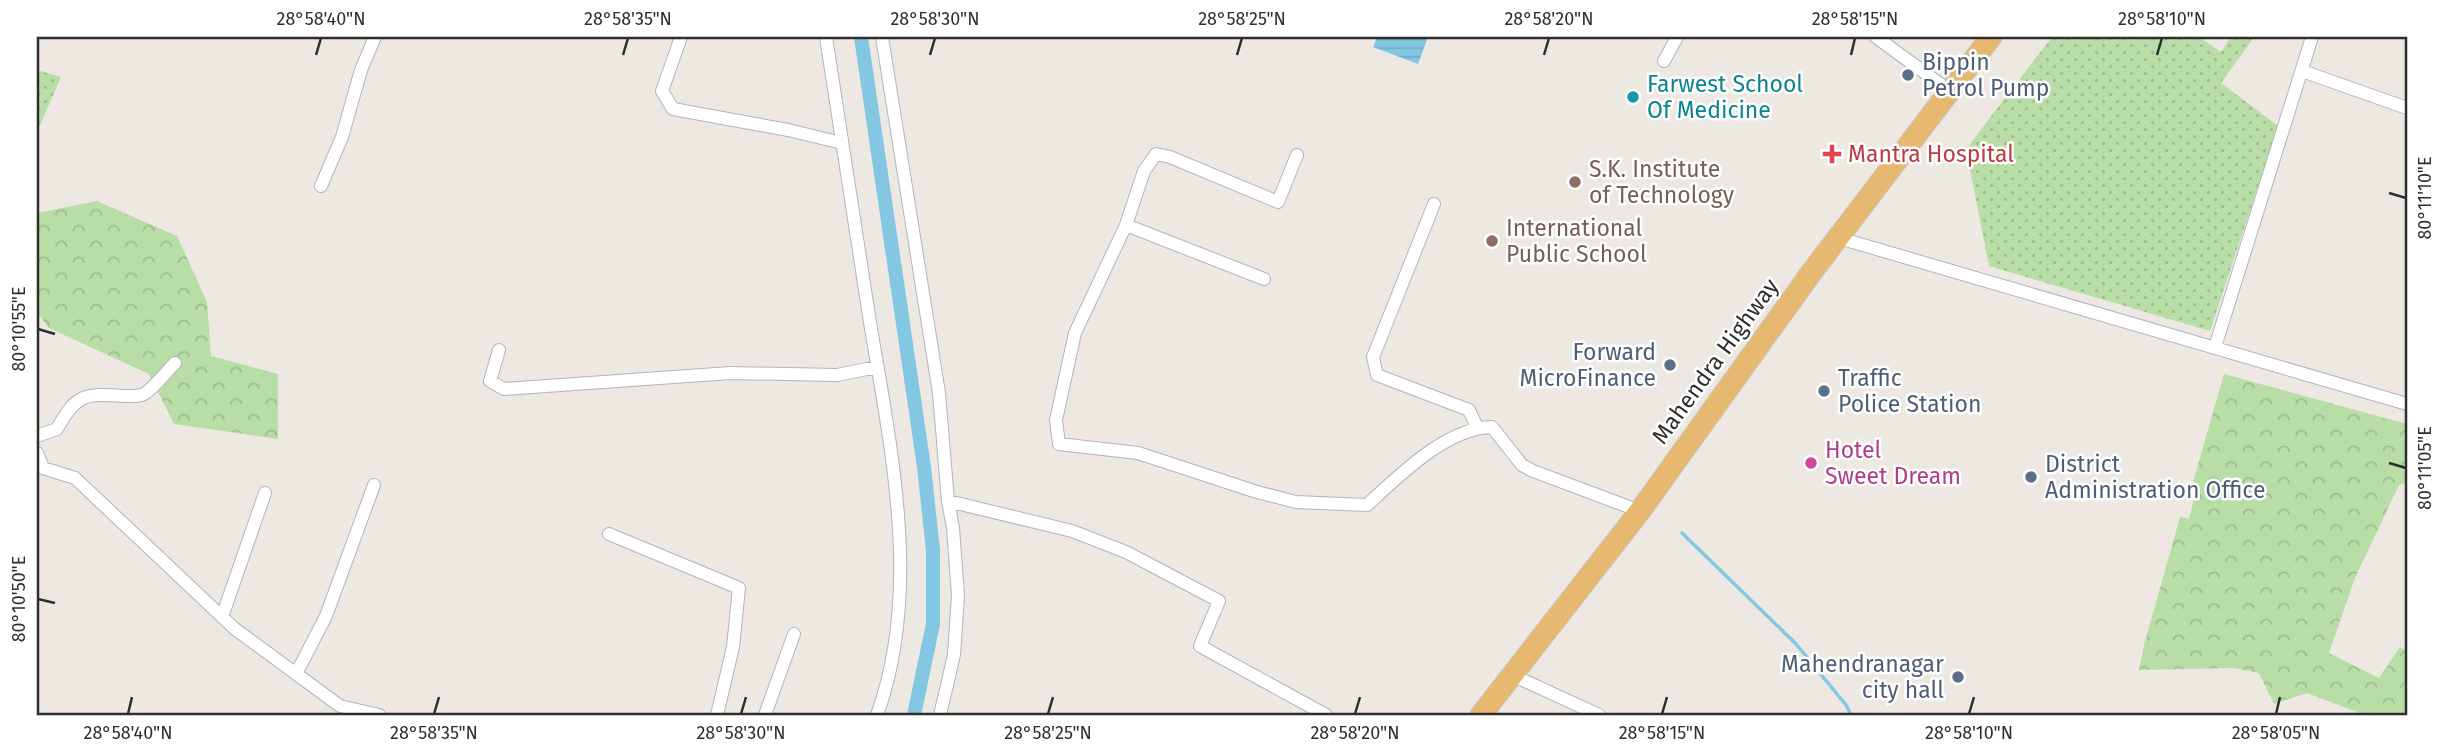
<svg xmlns="http://www.w3.org/2000/svg" width="2444" height="752" font-family="'Fira Sans',sans-serif">
	<defs>
		<pattern id="grass-dots" width="8" height="8" patternUnits="userSpaceOnUse" patternTransform="scale(1.75)"><rect width="8" height="8" fill="#b8dda6"/><path d="M2 2h.1M6 6h.1" fill="none" stroke="#9ebe8f" stroke-width="1.8" stroke-linecap="round"/></pattern>
		<pattern id="forest-crowns" width="20" height="18" patternUnits="userSpaceOnUse" patternTransform="scale(1.75)"><rect width="20" height="18" fill="#b8dda6"/><path d="M2 6a3 3 0 1 1 6 0M12 15a3 3 0 1 1 6 0" fill="none" stroke="#9ebe8f"/></pattern>
		<pattern id="water-rules" width="6" height="5" patternUnits="userSpaceOnUse" patternTransform="scale(1.75)"><rect width="6" height="5" fill="#83c7e2"/><path d="M0 2.5h6" fill="none" stroke="#71abc2"/></pattern>
	</defs>
	<rect width="100%" height="100%" fill="#ede9e2"/>
	<path fill="url(#grass-dots)" d="M2052,37h147l22,15 10,-15h23l-33,46 57,43 -68,205 -221,-65 -23,-117z
		M37,70l24,7 -24,55z"/>
	<path fill="url(#forest-crowns)" d="M97,201l80,35 30,66 4,54 67,18v65l-104,-15 -25,-50 -100,-46 -12,-15v-100z
		M2224,374l183,50v59l-8,2 -44,93 -26,75 50,25 21,-31 7,4v57l-3,7h-39l-58,-22 -33,11 -15,-31 -25,-5 -95,2 5,-25 36,-128 9,2 7,-28 -5,-2z"/>
	<path fill="url(#water-rules)" d="M1377,37h51l-10,27 -45,-17z"/>
	<g fill="none" stroke-linecap="round" stroke-linejoin="round">
		<path stroke="#83c7e2" stroke-width="3.5" d="M1682,533l114,111 50,61 5,10"/>
		<path stroke="#83c7e2" stroke-width="14" d="M861,37l63,430 9,83v74l-19,91"/>
		<defs>
			<path id="minor" d="M681,37l-19,54 11,18 115,21 54,13
				M826,37c14,93 28,186 43,279 21,129 54,272 8,399
				M882,37l57,356 9,108 5,27 5,67 -4,60 -14,60
				M1876,37l75,55
				M1664,61l13,-24
				M2302,71l105,37
				M1297,155l-19,47 -108,-45 -14,-3 -12,17 -18,54 -51,108 -19,87 3,24 79,9 119,39 39,10 71,3c33,-30 79,-77 125,-78l30,38 11,6 107,40
				M321,186l21,-49 19,-67 14,-33
				M1434,204l-61,153 4,18 92,35 8,17
				M1126,225l138,54
				M1839,238l568,166
				M2215,347l97,-310
				M499,350l-9,31 14,8 226,-16 107,2 40,-8
				M37,436l20,-7c19,-35 28,-36 66,-33 7,0 14,1 21,-2 11,-7 22,-22 31,-31
				M37,453l6,15 32,10 160,151 105,77 39,9
				M948,501l124,30 54,21 93,49 -19,45 126,69
				M609,534l130,54 -6,59 -16,68
				M222,617l43,-124
				M296,674l30,-58 48,-131
				M1512,675l87,40
				M765,715l29,-81"/>
			<path id="trunk" d="M1481,715l159,-204 171,-238 180,-236"/>
		</defs>
		<use href="#minor" stroke="#b3b4bc" stroke-width="14"/>
		<use href="#trunk" stroke="#c9c9c9" stroke-width="23"/>
		<use href="#minor" stroke="#fff" stroke-width="12"/>
		<use href="#trunk" stroke="#e6b870" stroke-width="21"/>
	</g>
	<path fill="none" stroke="#2e2e2e" stroke-width="2.5" d="M316,55l5,-17M623,55l5,-17M930,55l5,-17M1237,55l5,-17M1544,55l5,-17M1851,55l4,-17M2157,55l5,-17M2389,193l17,5M38,329l17,5M2389,463l17,5M38,599l17,4M128,714l4,-17M434,714l5,-17M741,714l5,-17M1048,714l5,-17M1355,714l5,-17M1662,714l5,-17M1969,714l5,-17M2276,714l4,-17"/>
	<g fill="#5c6f8a" stroke="#fff" stroke-width="2.5">
		<circle cx="1908" cy="75" r="7"/>
		<circle cx="1670" cy="365" r="7"/>
		<circle cx="1824" cy="391" r="7"/>
		<circle cx="2031" cy="477" r="7"/>
		<circle cx="1958" cy="677" r="7"/>
	</g>
	<circle fill="#0f9aa8" stroke="#fff" stroke-width="2.5" cx="1633" cy="97" r="7"/>
	<path fill="#e0444e" stroke="#fff" stroke-width="2.5" d="M1828.5 143.5h7v7h7v7h-7v7h-7v-7h-7v-7h7z"/>
	<g fill="#8d6e63" stroke="#fff" stroke-width="2.5">
		<circle cx="1575" cy="182" r="7"/>
		<circle cx="1492" cy="241" r="7"/>
	</g>
	<circle fill="#d1479c" stroke="#fff" stroke-width="2.5" cx="1811" cy="463" r="7"/>
	<g text-anchor="middle" dominant-baseline="central" stroke-width="5" stroke-linejoin="round" paint-order="stroke">
		<g font-size="23" fill="#4e5e75" stroke="#fff" text-anchor="start">
			<text x="1922" y="62">Bippin<tspan x="1922" dy="26">Petrol Pump</tspan></text>
			<text x="1656" y="352" text-anchor="end">Forward<tspan x="1656" dy="26">MicroFinance</tspan></text>
			<text x="1838" y="378">Traffic<tspan x="1838" dy="26">Police Station</tspan></text>
			<text x="2045" y="464">District<tspan x="2045" dy="26">Administration Office</tspan></text>
			<text x="1944" y="664" text-anchor="end">Mahendranagar<tspan x="1944" dy="26">city hall</tspan></text>
		</g>
		<g font-size="23" fill="#0d838f" stroke="#fff" text-anchor="start">
			<text x="1647" y="84">Farwest School<tspan x="1647" dy="26">Of Medicine</tspan></text>
		</g>
		<g font-size="23" fill="#be3a42" stroke="#fff" text-anchor="start">
			<text x="1848" y="154">Mantra Hospital</text>
		</g>
		<g font-size="23" fill="#785e54" stroke="#fff" text-anchor="start">
			<text x="1589" y="169">S.K. Institute<tspan x="1589" dy="26">of Technology</tspan></text>
			<text x="1506" y="228">International<tspan x="1506" dy="26">Public School</tspan></text>
		</g>
		<g font-size="23" fill="#2e2e2e" stroke="#fff">
			<text transform="translate(1715 361) rotate(-54)">Mahendra Highway</text>
		</g>
		<g font-size="23" fill="#b23c85" stroke="#fff" text-anchor="start">
			<text x="1825" y="450">Hotel<tspan x="1825" dy="26">Sweet Dream</tspan></text>
		</g>
	</g>
	<rect width="2444" height="752" fill="none" stroke="#ffffff" stroke-width="77"/>
	<rect x="38" y="38" width="2368" height="676" fill="none" stroke="#2e2e2e" stroke-width="2.5"/>
	<g font-size="18" text-anchor="middle" fill="#2e2e2e">
		<text x="321" y="25">28°58'40"N</text>
		<text x="628" y="25">28°58'35"N</text>
		<text x="935" y="25">28°58'30"N</text>
		<text x="1242" y="25">28°58'25"N</text>
		<text x="1549" y="25">28°58'20"N</text>
		<text x="1855" y="25">28°58'15"N</text>
		<text x="2162" y="25">28°58'10"N</text>
		<text transform="translate(2425 198) rotate(-90)" y="6">80°11'10"E</text>
		<text transform="translate(19 329) rotate(-90)" y="6">80°10'55"E</text>
		<text transform="translate(2425 468) rotate(-90)" y="6">80°11'05"E</text>
		<text transform="translate(19 599) rotate(-90)" y="6">80°10'50"E</text>
		<text x="128" y="739">28°58'40"N</text>
		<text x="434" y="739">28°58'35"N</text>
		<text x="741" y="739">28°58'30"N</text>
		<text x="1048" y="739">28°58'25"N</text>
		<text x="1355" y="739">28°58'20"N</text>
		<text x="1662" y="739">28°58'15"N</text>
		<text x="1969" y="739">28°58'10"N</text>
		<text x="2276" y="739">28°58'05"N</text>
	</g>
</svg>
